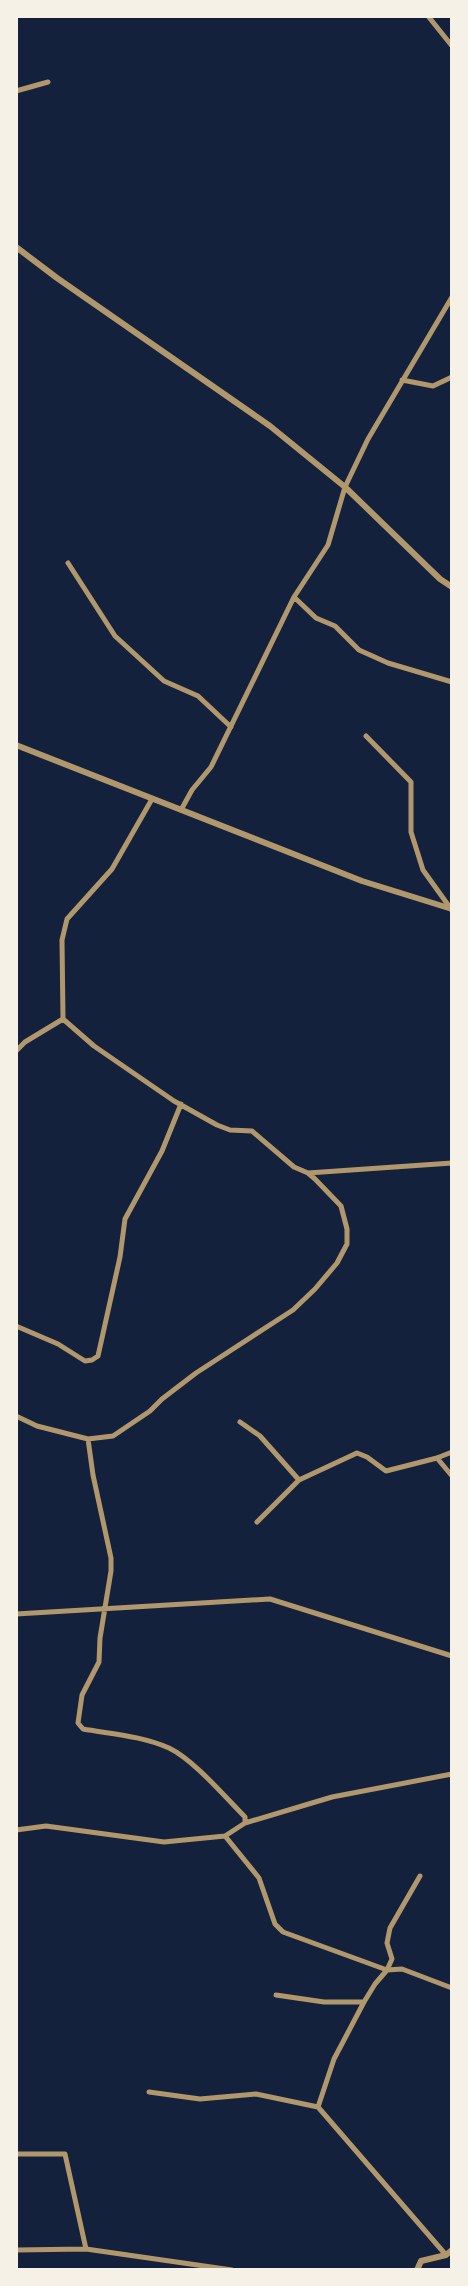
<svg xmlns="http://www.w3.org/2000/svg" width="468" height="2286" font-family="Lato,sans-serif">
	<rect width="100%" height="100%" fill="#14213d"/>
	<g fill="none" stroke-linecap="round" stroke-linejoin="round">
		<path stroke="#b1986c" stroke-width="5" d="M428,16l24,30
			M16,91l32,-9
			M402,380l31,6 19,-9
			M68,563l47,73 49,45 34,15 33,31
			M294,597l22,21 19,8 24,24 29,13 64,19
			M366,736l45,46v50l12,38 28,39
			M181,810l11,-20 19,-23 83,-170 34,-52 17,-58 23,-48 84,-142
			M63,1019l-1,-79 5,-21 45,-50 40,-70
			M16,1051l9,-9 38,-23 31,27 80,55 43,24 13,5 22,1 42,36 14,6 7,6 26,27 6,23v15l-10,19 -22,26 -22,21 -97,63 -34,26 -12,12 -37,25 -25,3
			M308,1173l144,-10
			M16,1326l42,18 27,17 7,-1 6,-4 22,-99 5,-38 37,-68 19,-47
			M16,1416l21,10 51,13 5,36 18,83v13l-11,67 -1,24 -17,33 -4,28 5,6c29,5 59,7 86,19 25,12 56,49 76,69v6
			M240,1422l20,14 39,44 -42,42
			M437,1458l15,18
			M299,1480l58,-27 10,4 19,14 51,-13 15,-6
			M16,1614l254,-15 182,57
			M16,1830l30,-4 118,16 61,-6 20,-13 87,-26 120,-23
			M225,1836l34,42 16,46 8,8 104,38 15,-1 50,19
			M276,1995l48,7h40
			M149,2092l51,7 56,-5 62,13 16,-48 30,-57 11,-18 12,-14 5,-11 -5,-16 3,-15 30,-52
			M318,2107l128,148
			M16,2154h49l21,95
			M16,2250l70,-1 146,21"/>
		<path stroke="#b1986c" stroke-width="6" d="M16,247l41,31 213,148 75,61 95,92 12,8
			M16,745l346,136 90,28
			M417,2270l4,-9 25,-6 6,-5"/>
	</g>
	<rect width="468" height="2286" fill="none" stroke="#f6f1e7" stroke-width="36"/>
</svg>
